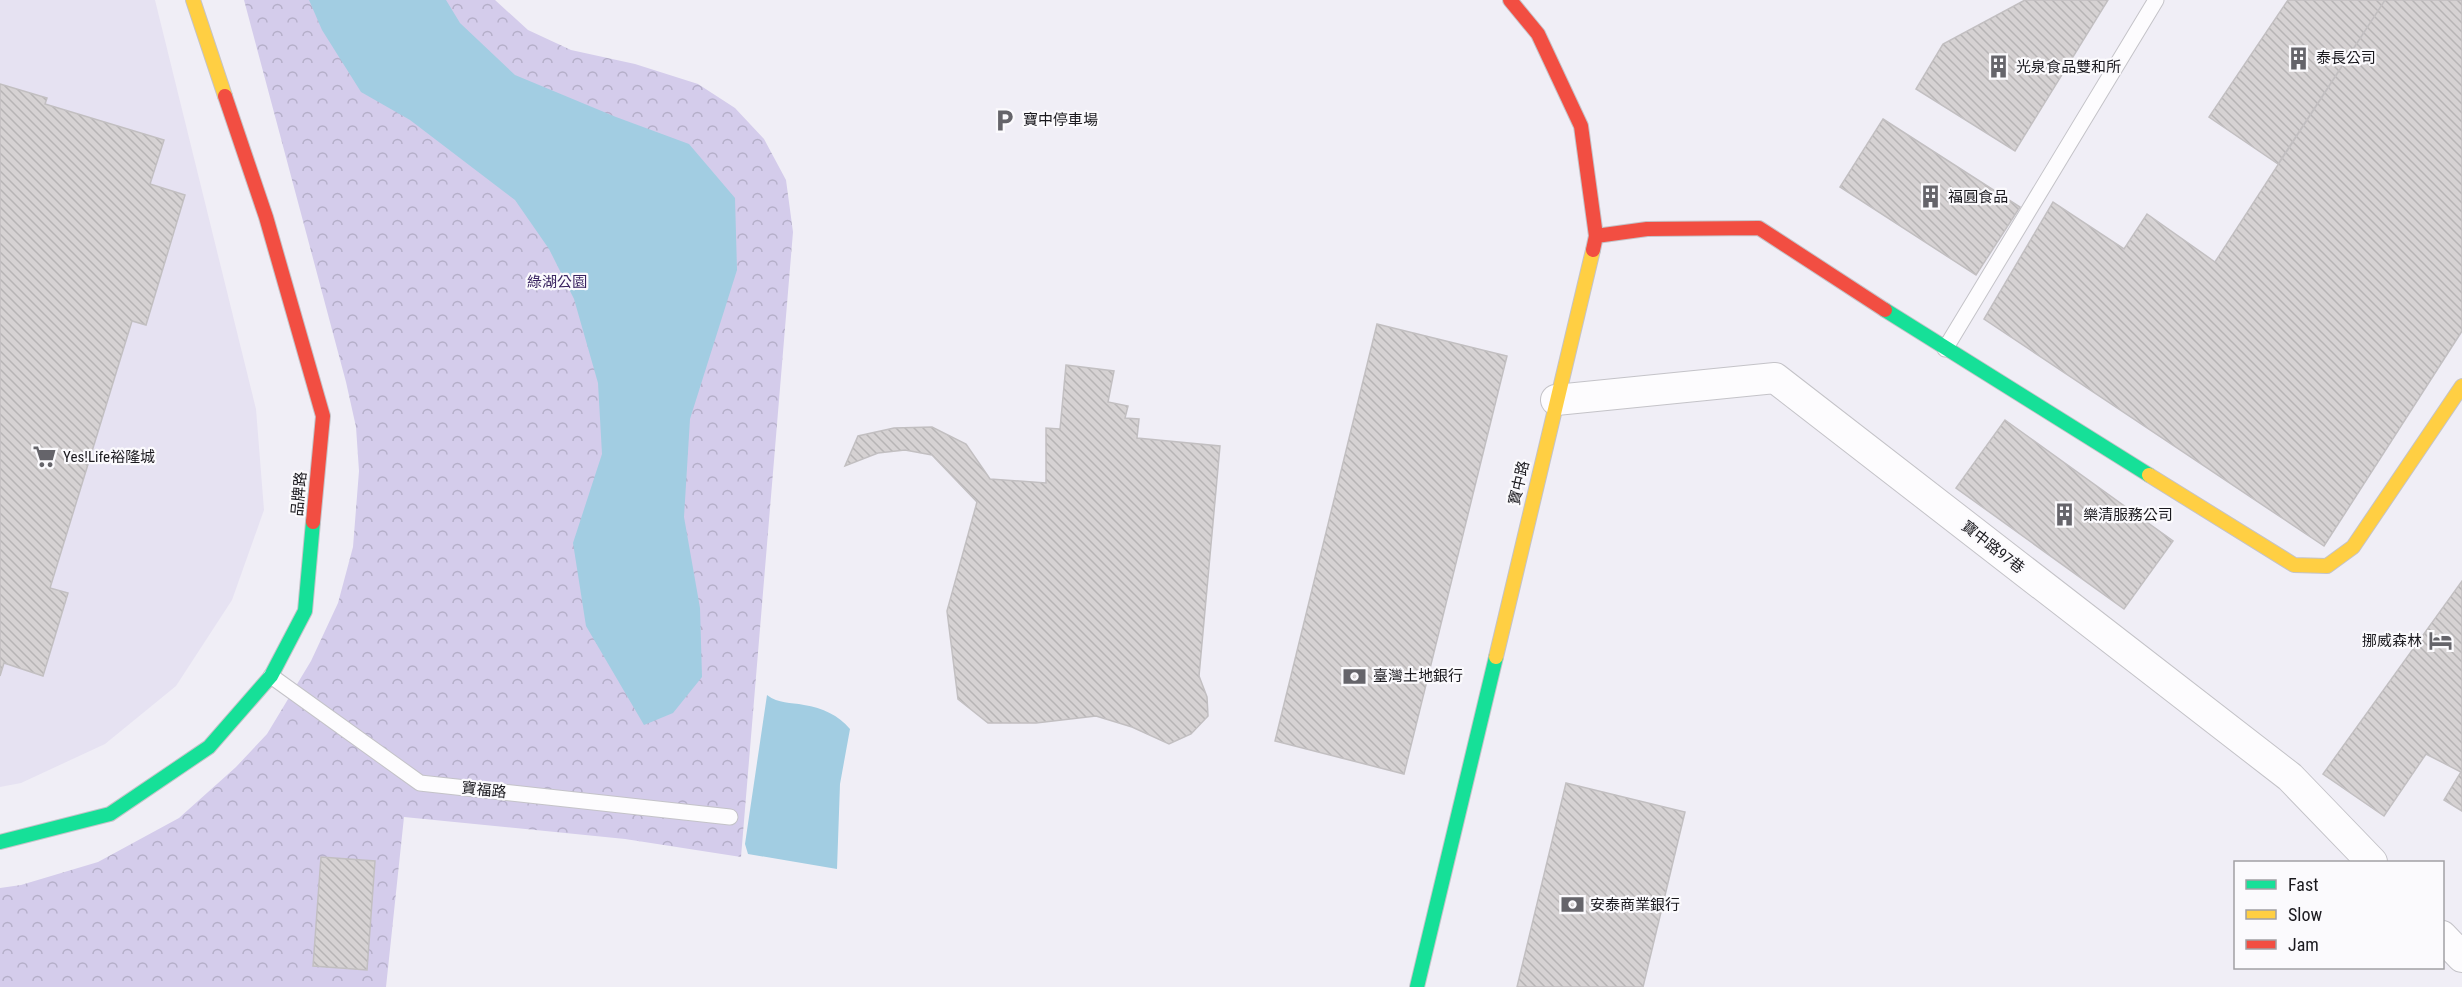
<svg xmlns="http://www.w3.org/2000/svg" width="2462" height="987" font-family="'Roboto Condensed','Noto Sans TC',sans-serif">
	<defs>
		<pattern id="forest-crowns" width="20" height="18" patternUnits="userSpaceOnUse" patternTransform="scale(1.5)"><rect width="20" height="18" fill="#d4cceb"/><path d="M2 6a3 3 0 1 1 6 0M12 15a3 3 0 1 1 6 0" fill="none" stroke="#b5afc9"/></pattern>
		<pattern id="building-back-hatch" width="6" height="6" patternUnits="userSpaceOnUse" patternTransform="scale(1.5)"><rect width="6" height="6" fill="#d6d2d3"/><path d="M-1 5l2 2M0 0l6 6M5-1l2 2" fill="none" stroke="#b7b4b5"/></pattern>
	</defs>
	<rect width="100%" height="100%" fill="#f0eef6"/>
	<path fill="#e6e2f2" d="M0,0h155l101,409 8,101 -32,90 -56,86 -71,58 -84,39 -21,4z"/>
	<path fill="url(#forest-crowns)" d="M244,0h251l33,30 43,20 64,14 63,20 37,24 29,31 22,41 7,52 -52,625 -116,-18 -221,-22 -18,170h-386v-99l21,-3 77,-23 81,-44 57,-51 31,-33 44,-73 27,-58 15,-56 6,-76 -3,-44 -10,-45z"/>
	<path fill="#a2cde2" d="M309,0h137l14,23 55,52 101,42 73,27 46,54 2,72 -47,149 -6,98 16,91 2,69 -29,36 -29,12 -58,-99 -13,-83 29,-89 -4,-71 -24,-84 -25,-50 -34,-49 -105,-80 -49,-28 -39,-62z
		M767,695c12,9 23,7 37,10 19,3 34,10 46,24l-10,55 -3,85 -89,-15 -3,-10z"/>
	<path fill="url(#building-back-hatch)" stroke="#c2bfc1" stroke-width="1.5" d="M2025,0h83l-93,151 -99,-62 27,-45z
		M2288,0h97l-107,164 -69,-47z
		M2385,0h77v331l-138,215 -340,-227 69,-117 71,47 23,-35 68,48z
		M0,84l47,14 -2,6 119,36 -14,44 35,11 -39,130 -14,-4 -82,267 18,5 -25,83 -39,-13 -4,13z
		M1883,119l137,88 -44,68 -136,-88z
		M1377,324l130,32 -103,418 -129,-33z
		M1066,365l48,6 -6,31 20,4 -3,12 14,1 -2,19 83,8 -21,230 8,21 1,19 -17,18 -22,10 -37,-17 -36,-11 -60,7h-48l-30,-24 -11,-88 30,-109 -45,-47 -27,-5 -27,3 -33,13 13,-30 36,-8 38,-1 34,17 24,35 56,4v-55l14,1z
		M2005,420l168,121 -49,68 -168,-121z
		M2462,581v230l-18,-11 17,-28 -35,-18 -42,62 -61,-42z
		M1566,783l119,29 -42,175h-126z
		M321,857l54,4 -8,109 -54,-4z"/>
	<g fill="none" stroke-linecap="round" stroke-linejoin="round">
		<defs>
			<path id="lane" d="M1945,349l211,-349
				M271,676l149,107 310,34"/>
			<path id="street" d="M1556,400l219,-22 515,399 82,85
				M2442,936l20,21"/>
			<path id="fast" d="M1885,310l264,165
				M0,842l110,-28 99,-67 62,-71 34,-65 8,-89
				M1417,987l79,-330"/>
			<path id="slow" d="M193,0l32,96
				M2149,475l145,90 33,1 26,-19 109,-161
				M1496,657l97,-407"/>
			<path id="jam" d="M1510,0l28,34 43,92 15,110 -3,14
				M225,96l41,121 57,199 -10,106
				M1596,236l51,-7 112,-1 126,82"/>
		</defs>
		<use href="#lane" stroke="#c4c3c8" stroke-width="17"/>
		<use href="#street" stroke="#c4c3c8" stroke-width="32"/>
		<use href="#fast" stroke="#c4c3c8" stroke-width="16"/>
		<use href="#slow" stroke="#c4c3c8" stroke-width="16"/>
		<use href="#jam" stroke="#c4c3c8" stroke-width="16"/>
		<use href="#lane" stroke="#fdfcfe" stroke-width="15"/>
		<use href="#street" stroke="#fdfcfe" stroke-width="30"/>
		<use href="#fast" stroke="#16e098" stroke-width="14"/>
		<use href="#slow" stroke="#ffcf43" stroke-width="14"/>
		<use href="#jam" stroke="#f24e42" stroke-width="14"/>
	</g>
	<defs>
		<symbol id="building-bare" viewBox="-9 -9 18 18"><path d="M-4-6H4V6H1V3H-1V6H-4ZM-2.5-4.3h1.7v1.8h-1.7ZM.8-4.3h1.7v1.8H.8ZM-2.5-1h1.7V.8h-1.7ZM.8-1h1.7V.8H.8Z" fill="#65646a" stroke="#fbfafd" stroke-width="2.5" paint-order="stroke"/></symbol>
		<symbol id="parking-bare" viewBox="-9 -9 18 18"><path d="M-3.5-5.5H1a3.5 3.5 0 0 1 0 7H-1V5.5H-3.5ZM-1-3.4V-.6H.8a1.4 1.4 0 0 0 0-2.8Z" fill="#65646a" stroke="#fbfafd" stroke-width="2.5" paint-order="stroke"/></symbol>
		<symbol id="supermarket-bare" viewBox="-9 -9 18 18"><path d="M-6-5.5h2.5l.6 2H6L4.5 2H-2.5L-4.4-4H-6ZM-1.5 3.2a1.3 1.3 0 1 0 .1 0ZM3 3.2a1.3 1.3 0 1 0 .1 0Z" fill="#65646a" stroke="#fbfafd" stroke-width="2.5" paint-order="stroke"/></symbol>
		<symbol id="hotel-bare" viewBox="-9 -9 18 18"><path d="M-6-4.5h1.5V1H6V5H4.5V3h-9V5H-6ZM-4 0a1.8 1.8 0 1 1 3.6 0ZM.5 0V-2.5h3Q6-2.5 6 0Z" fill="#65646a" stroke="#fbfafd" stroke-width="2.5" paint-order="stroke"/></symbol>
		<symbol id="bank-bare" viewBox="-9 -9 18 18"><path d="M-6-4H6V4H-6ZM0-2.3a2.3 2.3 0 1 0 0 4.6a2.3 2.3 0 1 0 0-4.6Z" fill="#65646a" stroke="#fbfafd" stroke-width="2.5" paint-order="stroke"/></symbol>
	</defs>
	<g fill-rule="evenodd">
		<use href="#building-bare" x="2282" y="42" width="33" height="33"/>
		<use href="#building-bare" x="1982" y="50" width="33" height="33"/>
		<use href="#parking-bare" x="988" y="104" width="33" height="33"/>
		<use href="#building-bare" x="1914" y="180" width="33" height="33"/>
		<use href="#supermarket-bare" x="28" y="440" width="33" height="33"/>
		<use href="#building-bare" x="2048" y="498" width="33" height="33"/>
		<use href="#hotel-bare" x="2424" y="624" width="33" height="33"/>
		<use href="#bank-bare" x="1338" y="660" width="33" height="33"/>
		<use href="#bank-bare" x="1556" y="888" width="33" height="33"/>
	</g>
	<g text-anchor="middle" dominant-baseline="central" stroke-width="4.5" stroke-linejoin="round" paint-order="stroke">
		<g font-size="15" fill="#1a191e" stroke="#fbfafd" text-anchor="start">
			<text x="2316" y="58">泰長公司</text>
			<text x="2016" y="67">光泉食品雙和所</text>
			<text x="1023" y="120">寶中停車場</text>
			<text x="1948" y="197">福圓食品</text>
			<text x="63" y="457">Yes!Life裕隆城</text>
			<text x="2083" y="515">樂清服務公司</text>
			<text x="2422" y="641" text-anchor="end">挪威森林</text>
			<text x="1373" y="676">臺灣土地銀行</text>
			<text x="1590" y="905">安泰商業銀行</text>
		</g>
		<g font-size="15" fill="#3a2461" stroke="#fbfafd">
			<text x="557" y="282">綠湖公園</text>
		</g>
		<g font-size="15" fill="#1a191e" stroke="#fbfafd">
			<text transform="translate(1519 483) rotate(-77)">寶中路</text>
			<text transform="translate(299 494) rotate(-85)">品牌路</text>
			<text transform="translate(1993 547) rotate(38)">寶中路97巷</text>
			<text transform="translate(484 790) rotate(6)">寶福路</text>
		</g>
	</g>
	<rect x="2234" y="861" width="210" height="108" fill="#fbfafd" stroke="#a1a0a4" stroke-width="1.5"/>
	<rect x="2246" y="880" width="30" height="9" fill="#16e098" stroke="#a1a0a4" stroke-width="1.5"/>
	<text x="2288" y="891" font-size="18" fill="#1a191e">Fast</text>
	<rect x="2246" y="910" width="30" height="9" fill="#ffcf43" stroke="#a1a0a4" stroke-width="1.5"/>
	<text x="2288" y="921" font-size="18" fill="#1a191e">Slow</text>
	<rect x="2246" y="940" width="30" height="9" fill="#f24e42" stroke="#a1a0a4" stroke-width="1.5"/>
	<text x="2288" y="951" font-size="18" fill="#1a191e">Jam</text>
</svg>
